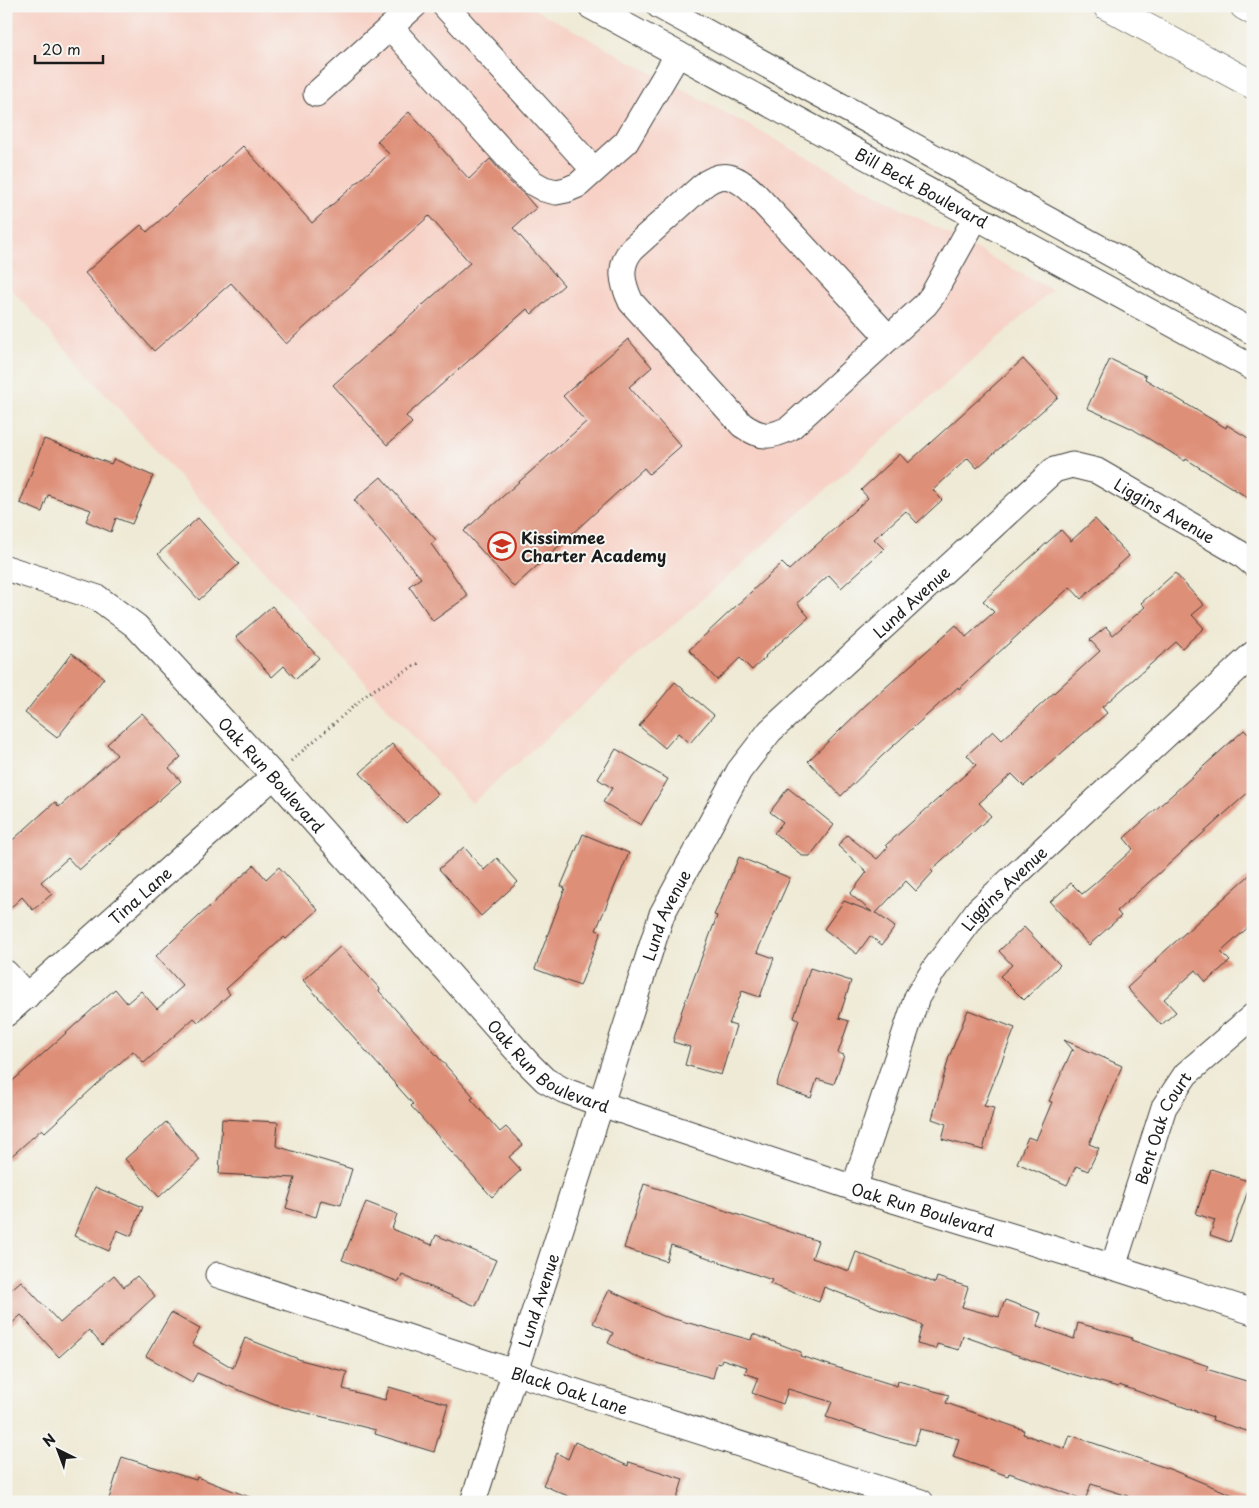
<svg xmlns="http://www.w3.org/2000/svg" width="1259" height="1508" font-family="'Playpen Sans',sans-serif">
	<rect width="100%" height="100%" fill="#f6f6f2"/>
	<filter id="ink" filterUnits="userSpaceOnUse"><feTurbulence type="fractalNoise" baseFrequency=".02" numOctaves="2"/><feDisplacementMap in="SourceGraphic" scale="10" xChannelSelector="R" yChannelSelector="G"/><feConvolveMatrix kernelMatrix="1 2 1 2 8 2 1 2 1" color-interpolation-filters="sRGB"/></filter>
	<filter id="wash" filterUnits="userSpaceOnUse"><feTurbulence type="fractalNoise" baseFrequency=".0096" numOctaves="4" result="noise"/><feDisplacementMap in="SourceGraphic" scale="20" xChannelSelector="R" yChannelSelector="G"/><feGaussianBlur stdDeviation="1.12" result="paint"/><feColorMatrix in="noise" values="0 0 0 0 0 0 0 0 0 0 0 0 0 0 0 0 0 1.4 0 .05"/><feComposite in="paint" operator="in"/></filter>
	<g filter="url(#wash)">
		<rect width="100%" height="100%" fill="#efead5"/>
		<path fill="#f7d1c6" d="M6,6h523l523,284 -580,513 -466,-520z"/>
		<g id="blocks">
			<path fill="#de8f78" d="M409,112l60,67 21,-20 20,23 15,13 11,13 -23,20 51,57 -32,29 -5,-5 -121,107 6,7 -25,22 -54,-60 137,-122 -41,-47 -143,128 -55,-61 -77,68 -69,-78 56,-48 6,7 96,-86 69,77 77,-69 -12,-13z
				M628,339l24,28 -23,20 52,59 -32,28 -5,-6 -130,119 -50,-56 122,-109 -23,-26z
				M1023,359l35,38 -81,71 -9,-10 -35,32 9,10 -25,23 -11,-12 -32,28 10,10 -43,39 -12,-13 -32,28 12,14 -44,39 1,1 -14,13 -12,-12 -23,22 -28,-30 93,-87 7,7 79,-72 -7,-8 39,-36 8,9z
				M1110,359l36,17 -1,3 81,49 1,-3 26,16v60l-67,-42 -1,2 -54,-33 -44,-20z
				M44,439l67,25 3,-5 39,17 -21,48 -16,-6 -5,14 -25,-11 5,-11 -43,-15 -6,17 -22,-9z
				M381,477l55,63 -5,4 37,52 -35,25 -24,-35 12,-8 -67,-78z
				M198,518l41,46 -40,36 -41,-46z
				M1095,519l34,37 -48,43 -11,-12 -111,102 -1,-2 -76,69 -41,40 -33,-35 59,-57 89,-79 10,12 28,-25 -11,-11 78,-71 10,11z
				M1175,573l29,32 -12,10 12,13 -22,20 -6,-6 -74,65 5,6 -83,73 -12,-12 -33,29 12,13 -60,54 2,2 -17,19 -10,-10 -30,32 19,14 -13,18 -12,-9 -13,18 -33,-25 20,-28 28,11 -22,-18 17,-22 -29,-26 9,-11 30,24 11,-12 -2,-2 90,-80 -9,-10 26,-24 9,9 98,-89 -10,-11 16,-13 7,8 32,-28 -4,-4z
				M272,606l47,52 -23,21 -12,-13 -12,11 -36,-40z
				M72,653l32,25 -47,60 -32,-25z
				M675,682l39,33 -24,28 -12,-10 -13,15 -26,-22z
				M142,713l39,44 -12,11 12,13 -102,89 -11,-12 -27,24 11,12 -19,16 -11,-13 -16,15v-66l49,-44 4,5 58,-52 -10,-11z
				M1244,730l9,9v49l-136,123 4,5 -32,29 -39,-43 21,-19 11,11 11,-9 40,-36 -9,-11z
				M392,744l46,50 -32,29 -46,-50z
				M616,749l52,30 -27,46 -38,-23 9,-14 -14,-9z
				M788,788l46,37 -24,31h-7l-29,-23 9,-11 -13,-10z
				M583,834l46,19 -33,77 5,2 -21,54 -45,-17 30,-81 -4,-2z
				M464,847l20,23 13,-12 21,24 -37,34 -42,-47z
				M739,857l51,21 -33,74 17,6 -14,39 -18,-6 -13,33 7,2 -15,49 -36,-10 5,-18 -17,-5 9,-32 35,-94 -3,-1z
				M254,865l12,14 13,-12 39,43 -32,29 -2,-2 -58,52 4,5 -32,28 -4,-4 -50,45 -11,-12 -88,81 -3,-3 -36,32v-74l109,-98 12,14 14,-12 16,18 26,-23 -27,-30z
				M1253,872v51l-32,29 9,9 -24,21 -10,-12 -32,29 12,13 -15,13 -34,-37 29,-27 -1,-1z
				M1024,927l36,38 -36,35 -24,-24 12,-11 -13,-14z
				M341,946l39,43 -1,2 95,106 -3,2 29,33 6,-5 17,18 -14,12 12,13 -29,27 -81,-91 2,-2 -110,-124z
				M810,968l41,13 -12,37 10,3 -11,32 6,2 -10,29 -17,-5 -6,19 -35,-12 23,-66 -5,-2z
				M968,1010l47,18 -31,78 10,2 -11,42 -41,-11 4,-15 -14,-5 17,-62z
				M1064,1040l58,26 -33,78 10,4 -11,23 -12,-5 -9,19 -50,-22 11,-26 8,3 16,-38 -3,-1 23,-51 2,1z
				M222,1119l56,3 -2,24 76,23 -11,36 -20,-5 -5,17 -30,-9 9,-30 -76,-4z
				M166,1122l34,38 -41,37 -34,-38z
				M1211,1169l40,13 -21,60 -20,-7 5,-15 -19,-6z
				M644,1184l174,57 -6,17 37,13 7,-19 79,31 2,-6 31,10 -6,20 37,10 6,-17 36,13 -4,13 37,13 4,-16 54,15 -1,2 77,26 -2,3 47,14v50l-41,-13 1,-3 -94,-32 -1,2 -53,-15 -102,-36 -4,14 -22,-6 -1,5 -19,-5 5,-19 -98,-38 -5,15 -49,-18 2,-4 -101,-35 -5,16 -42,-13z
				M95,1187l48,20 -12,29 -14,-6 -8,21 -35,-15z
				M366,1202l31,12 -5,15 40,16 4,-10 60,25 -20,46 -74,-31 -3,7 -57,-22z
				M114,1275l10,12 13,-11 18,20 -53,49 -13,-15 -30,27 -38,-42 -15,14v-35l15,-13 39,42z
				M609,1290l54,26 88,24 2,-6 48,18 -1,4 97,30 1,-5 51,14 -3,8 78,27 -1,4 42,15 5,-14 102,35 78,32h-124l2,-6 -37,-12 -6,16 -76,-27 -1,3 -55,-19 6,-18 -39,-10 -5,16 -31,-8 -58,-20 6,-15 -44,-13 -5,15 -31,-11 6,-15 -13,-5 2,-6 -25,-8 -2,5 -3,-1 -4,15 -72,-19 -33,-16 5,-10 -20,-10z
				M171,1313l29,16 -8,15 41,24 12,-30 56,22 46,12 -4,17 42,11 4,-13 59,17 -14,48 -59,-18 1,-4 -101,-25 -78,-32 -5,9 -46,-26z
				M575,1442l53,24 1,-4 54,17 -7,23h-95l-38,-17 14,-32 11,6z
				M122,1457l74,23 1,-3 60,23v2h-149z"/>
		</g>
	</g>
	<g filter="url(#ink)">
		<use href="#blocks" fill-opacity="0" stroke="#3c3b38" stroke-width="1"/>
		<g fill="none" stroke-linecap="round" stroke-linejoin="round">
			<defs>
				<g id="minor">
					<path d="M445,6l149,164"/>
					<path id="s1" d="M590,6l663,362"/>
					<path d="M659,6l594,326"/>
					<path d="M391,28l130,144 12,11 11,6 12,3 10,-2 12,-5 48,-43 52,-88"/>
					<path d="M316,94l98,-88"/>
					<path d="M889,338l-134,-144c-18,-18 -33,-25 -54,-7l-69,62c-14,17 -10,34 -1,53l111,123c19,13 28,13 48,3l135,-123 7,-9 44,-79"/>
					<path id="s2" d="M6,568l92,30 38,28 138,150 253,286 18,18 18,10 38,14 253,84 259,79 140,45"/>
					<path d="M6,973l21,23"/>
					<path id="s3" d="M6,1014l268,-238"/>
					<path id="s4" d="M854,1188l63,-191 18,-29 43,-58 275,-256"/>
					<path id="s5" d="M1113,1267l51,-160 22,-33 67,-58"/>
					<path id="s6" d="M218,1275l296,97 407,130"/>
					<path id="s7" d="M473,1502l189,-588 77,-143 31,-40 284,-261 18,-5 25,6 144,83 12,10"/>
				</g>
				<path id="highway" d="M1107,6l146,79
					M1244,6l9,5"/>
			</defs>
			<use href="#minor" stroke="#3c3b38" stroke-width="27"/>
			<use href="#highway" stroke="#3c3b38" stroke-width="29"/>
			<path stroke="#3c3b38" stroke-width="3" stroke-dasharray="1 4" stroke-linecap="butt" d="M291,761l79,-69 49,-29"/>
			<use href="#minor" stroke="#fff" stroke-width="25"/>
			<use href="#highway" stroke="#fff" stroke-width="28"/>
		</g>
	</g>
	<defs>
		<symbol id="school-ring" viewBox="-11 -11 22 22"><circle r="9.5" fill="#f6f6f2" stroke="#c8321e" stroke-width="1.5"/><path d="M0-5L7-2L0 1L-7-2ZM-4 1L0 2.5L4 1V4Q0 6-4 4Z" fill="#c8321e"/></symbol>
	</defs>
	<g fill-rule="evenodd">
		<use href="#school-ring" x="486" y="530" width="32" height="32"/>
	</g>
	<g text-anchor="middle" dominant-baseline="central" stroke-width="4" stroke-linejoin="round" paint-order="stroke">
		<g font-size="16" fill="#1c1c1c" stroke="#f6f6f2">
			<text stroke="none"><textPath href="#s1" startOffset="378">Bill Beck Boulevard</textPath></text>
			<text stroke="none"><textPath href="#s7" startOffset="1339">Liggins Avenue</textPath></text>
			<text stroke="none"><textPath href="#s7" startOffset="1022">Lund Avenue</textPath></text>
			<text stroke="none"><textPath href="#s2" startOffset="345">Oak Run Boulevard</textPath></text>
			<text stroke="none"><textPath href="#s4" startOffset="341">Liggins Avenue</textPath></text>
			<text stroke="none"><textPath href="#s3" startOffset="179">Tina Lane</textPath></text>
			<text stroke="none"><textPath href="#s7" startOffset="618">Lund Avenue</textPath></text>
			<text stroke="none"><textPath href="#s2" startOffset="750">Oak Run Boulevard</textPath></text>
			<text stroke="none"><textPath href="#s5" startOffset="148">Bent Oak Court</textPath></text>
			<text stroke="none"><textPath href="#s2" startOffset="1155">Oak Run Boulevard</textPath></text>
			<text stroke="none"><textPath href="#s7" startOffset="212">Lund Avenue</textPath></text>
			<text stroke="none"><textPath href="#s6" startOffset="370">Black Oak Lane</textPath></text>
		</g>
		<g font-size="16" font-weight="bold" fill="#1c1c1c" stroke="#f6f6f2" text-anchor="start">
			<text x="521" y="537">Kissimmee<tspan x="521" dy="18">Charter Academy</tspan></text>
		</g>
	</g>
	<rect width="1259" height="1508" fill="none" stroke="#f6f6f2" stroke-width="25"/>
	<g transform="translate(58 1450) rotate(318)" stroke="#f6f6f2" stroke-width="4" paint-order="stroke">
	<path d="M0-4L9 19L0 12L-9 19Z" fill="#1c1c1c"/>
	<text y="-8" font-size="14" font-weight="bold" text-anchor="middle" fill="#1c1c1c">N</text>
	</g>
	<path d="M35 55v8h68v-8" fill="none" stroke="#1c1c1c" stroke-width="2.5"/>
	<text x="42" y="55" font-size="15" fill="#1c1c1c" stroke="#f6f6f2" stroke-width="4" paint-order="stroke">20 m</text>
</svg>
